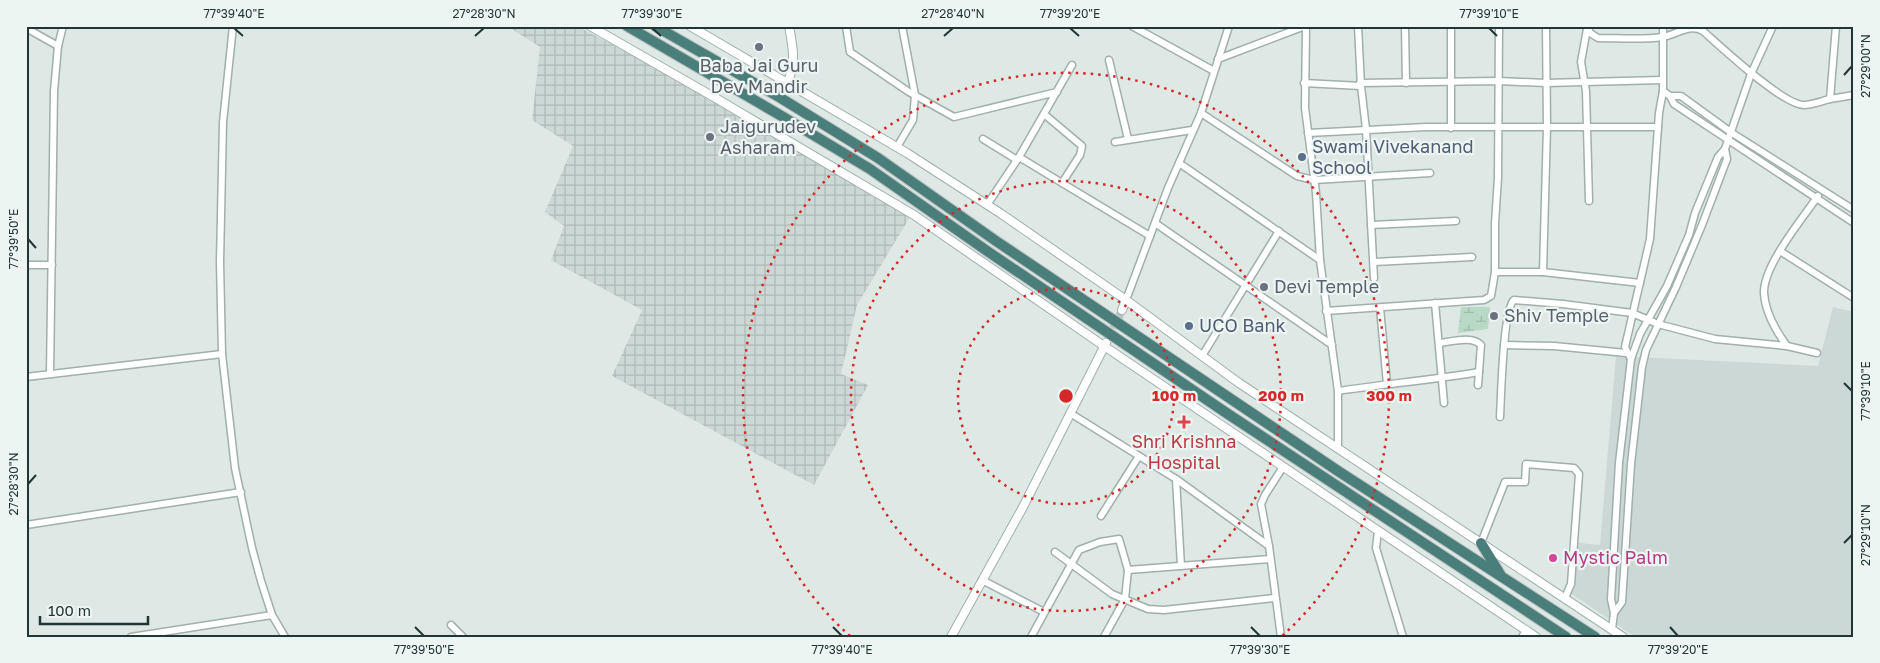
<svg xmlns="http://www.w3.org/2000/svg" width="1880" height="663" viewBox="0 0 1880 663" font-family="'Golos Text',sans-serif">
  <style>
    .built { fill: #ccd8d5 }
    .industrial { fill: url(#industrial-grid) }
    .wetland { fill: url(#wetland-marsh) }
    .lines { fill: none; stroke-linecap: round; stroke-linejoin: round }
    .tertiary-tunnel { stroke: #b8c4c2; stroke-width: 8; stroke-dasharray: 8 4; stroke-linecap: butt }
    .minor-casing { stroke: #a1afad; stroke-width: 9 }
    .tertiary-casing { stroke: #a1afad; stroke-width: 10 }
    .trunk-casing { stroke: #bcc3c2; stroke-width: 12 }
    .minor { stroke: #fff; stroke-width: 6 }
    .tertiary { stroke: #fff; stroke-width: 8 }
    .trunk { stroke: #4a7e7b; stroke-width: 10 }
    .ticks { fill: none; stroke: #203635; stroke-width: 2 }
    .ring { fill: none; stroke: #d62828; stroke-width: 2.5; stroke-dasharray: 2.5 5 }
    .worship-dot { fill: #6b7280; stroke: #edf5f3; stroke-width: 2 }
    .service-dot { fill: #5c6f8a; stroke: #edf5f3; stroke-width: 2 }
    .health-dot { fill: #e0444e; stroke: #edf5f3; stroke-width: 2 }
    .hotel-dot { fill: #d1479c; stroke: #edf5f3; stroke-width: 2 }
    .labels { text-anchor: middle; stroke-width: 4.5; stroke-linejoin: round; paint-order: stroke }
    .worship-label { font-size: 18px; fill: #5b616d; stroke: #edf5f3; text-anchor: start }
    .service-label { font-size: 18px; fill: #4e5e75; stroke: #edf5f3; text-anchor: start }
    .health-label { font-size: 18px; fill: #be3a42; stroke: #edf5f3 }
    .hotel-label { font-size: 18px; fill: #b23c85; stroke: #edf5f3; text-anchor: start }
    .centre { fill: #d62828; stroke: #edf5f3; stroke-width: 2.5 }
    .ring-label { font-size: 15px; text-anchor: middle; font-weight: bold; fill: #d62828; stroke: #edf5f3; stroke-width: 4.5; stroke-linejoin: round; paint-order: stroke }
    .neatline { fill: none; stroke: #203635; stroke-width: 2 }
    .ticks-label { font-size: 12px; text-anchor: middle; fill: #203635 }
  </style>
  <defs>
    <pattern id="industrial-grid" width="8" height="8" patternUnits="userSpaceOnUse" patternTransform="scale(1.25)"><rect width="8" height="8" fill="#ccd8d5"/><path d="M0 4h8M4 0v8" fill="none" stroke="#afbab7"/></pattern>
    <pattern id="wetland-marsh" width="20" height="14" patternUnits="userSpaceOnUse" patternTransform="scale(1.25)"><rect width="20" height="14" fill="#b7d9c6"/><path d="M1 5h8M5 5V1M11 12h8M15 12V8" fill="none" stroke="#9dbbab"/></pattern>
  </defs>
  <rect width="100%" height="100%" fill="#dee8e5"/>
  <!-- built -->
  <polygon class="built" points="1833,307 1854,312 1854,637 1635,637 1566,590 1579,543 1600,545 1616,356 1818,366"/>
  <!-- industrial -->
  <polygon class="industrial" points="507,26 577,26 694,88 910,217 857,305 841,374 868,385 814,485 612,376 642,310 551,260 564,226 545,212 573,146 532,120 540,47"/>
  <!-- wetland -->
  <polygon class="wetland" points="1461,307 1490,307 1488,329 1458,333"/>
  <g class="lines">
    <!-- tertiary-tunnel -->
    <polyline class="tertiary-tunnel" points="1108,339 1122,310"/>
    <defs>
      <g id="minor">
        <polyline points="233,26 223,122 220,262 222,354 235,468 252,548 261,581 272,615 285,637"/>
        <polyline points="846,26 850,52 909,92 954,117 1057,92"/>
        <polyline points="1132,26 1214,71"/>
        <polyline points="1306,26 1305,108 1316,193 1320,260 1338,391 1338,449"/>
        <polyline points="1358,26 1361,86 1366,129 1374,278"/>
        <polyline points="1405,26 1406,83"/>
        <path d="M 1587,26 L 1590,33 L 1598,38 C 1619,38 1642,40 1662,37 C 1677,35 1688,23 1703,31 C 1721,47 1783,105 1804,105 C 1812,105 1822,101 1830,99"/>
        <polyline points="1836,26 1830,99 1854,95"/>
        <polyline points="26,28 58,46"/>
        <polyline points="1587,29 1581,62 1586,91 1589,201"/>
        <polyline points="1218,59 1305,26"/>
        <polyline points="1109,60 1128,139"/>
        <polyline points="1304,83 1361,86"/>
        <polyline points="1360,83 1498,81 1546,83 1662,80"/>
        <polyline points="1663,91 1670,96 1674,104 1854,223"/>
        <polyline points="1670,96 1681,96 1732,133 1854,210"/>
        <polyline points="1201,113 1297,176 1314,180 1430,173"/>
        <polyline points="1044,114 1082,146 1080,155 1062,183"/>
        <polyline points="1451,128 1451,26"/>
        <polyline points="1308,133 1426,127 1658,127"/>
        <polyline points="983,139 1017,160"/>
        <polyline points="1115,142 1192,130"/>
        <polyline points="897,147 913,120 915,95 902,26"/>
        <polyline points="1019,157 1150,236"/>
        <polyline points="1179,163 1320,260"/>
        <polyline points="987,205 1019,157 1072,65"/>
        <polyline points="1155,223 1332,345"/>
        <polyline points="1371,225 1456,221"/>
        <polyline points="1780,251 1854,298"/>
        <polyline points="1374,262 1472,257"/>
        <polyline points="26,265 52,265"/>
        <polyline points="1495,272 1543,272 1640,283"/>
        <polyline points="1543,272 1547,127 1546,26"/>
        <polyline points="1126,300 1168,188 1201,113 1229,26"/>
        <polyline points="1435,303 1444,403"/>
        <polyline points="1380,308 1387,384"/>
        <polyline points="1326,311 1484,300 1491,296 1495,272 1495,223 1498,178 1499,26"/>
        <path d="M 1439,343 C 1451,342 1472,335 1481,345 L 1478,385"/>
        <polyline points="1504,345 1554,346 1626,353"/>
        <path d="M 1787,346 C 1776,331 1765,312 1764,293 C 1763,266 1802,219 1818,196"/>
        <polyline points="1202,356 1279,231"/>
        <polyline points="1631,359 1625,347 1650,239 1659,113 1663,91 1663,26"/>
        <polyline points="50,374 54,91 58,46 63,26"/>
        <polyline points="26,377 222,354"/>
        <path d="M 1338,391 C 1385,384 1432,380 1479,372"/>
        <polyline points="1070,413 1176,479 1269,546"/>
        <path d="M 1500,417 C 1501,399 1503,308 1514,300 L 1563,304 L 1632,313 L 1658,324 L 1715,339 L 1787,346 L 1817,353"/>
        <polyline points="1176,479 1181,566"/>
        <polyline points="1101,516 1139,456"/>
        <polyline points="26,525 241,492"/>
        <polyline points="1378,531 1376,548 1403,637"/>
        <polyline points="1481,543 1505,482 1525,482 1526,464 1574,468 1579,474 1571,584 1565,598"/>
        <polyline points="1055,552 1112,594 1148,609 1164,610 1275,598"/>
        <polyline points="1128,570 1270,559"/>
        <polyline points="982,580 1044,612"/>
        <polyline points="1614,613 1622,602 1631,464 1642,367 1646,350 1676,287 1702,225 1727,159 1725,149"/>
        <polyline points="451,625 463,637"/>
        <polyline points="1612,629 1614,613 1611,599 1619,463 1631,359 1640,334 1667,286 1689,235 1695,213 1718,157 1725,149 1751,74 1773,26"/>
        <polyline points="131,637 272,615"/>
        <polyline points="1031,637 1079,550 1100,542 1119,539 1128,570 1125,599 1104,637"/>
        <polyline points="1281,637 1269,546 1261,504 1265,495 1283,467"/>
        <polyline points="1522,637 1526,631"/>
      </g>
      <g id="tertiary">
        <polyline points="590,26 719,100 914,215 1104,346 1536,637"/>
        <polyline points="690,26 907,153 1000,213 1126,300 1239,383 1623,637"/>
        <path d="M 788,82 C 796,61 793,48 789,26"/>
        <polyline points="1122,310 1126,300"/>
        <polyline points="951,637 1023,507 1106,343"/>
      </g>
      <g id="trunk">
        <polyline points="627,26 785,118 870,169 990,253 1228,414 1566,637"/>
        <polyline points="655,26 779,97 878,158 996,241 1338,471 1595,637"/>
        <polyline points="1481,543 1500,574"/>
      </g>
    </defs>
    <!-- minor casing -->
    <use href="#minor" class="minor-casing"/>
    <!-- tertiary casing -->
    <use href="#tertiary" class="tertiary-casing"/>
    <!-- trunk casing -->
    <use href="#trunk" class="trunk-casing"/>
    <!-- minor -->
    <use href="#minor" class="minor"/>
    <!-- tertiary -->
    <use href="#tertiary" class="tertiary"/>
    <!-- trunk -->
    <use href="#trunk" class="trunk"/>
  </g>
  <!-- ticks -->
  <path class="ticks" d="M 234,28 L 243,36M 652,28 L 661,36M 1070,28 L 1079,36M 1489,28 L 1497,36M 475,36 L 484,28M 944,36 L 953,28M 1844,75 L 1852,66M 28,239 L 36,248M 1844,383 L 1852,391M 28,484 L 36,475M 1844,543 L 1852,535M 415,627 L 424,636M 833,627 L 842,636M 1251,627 L 1260,636M 1670,627 L 1678,636"/>
  <!-- distance rings -->
  <g class="ring">
    <circle cx="1066" cy="396" r="108"/>
    <circle cx="1066" cy="396" r="215"/>
    <path d="M850 636A323 323 0 1 1 1282 636"/>
  </g>
  <!-- markers -->
  <g class="worship-dot">
    <circle cx="759" cy="47" r="5"/>
    <circle cx="710" cy="137" r="5"/>
    <circle cx="1264" cy="287" r="5"/>
    <circle cx="1494" cy="316" r="5"/>
  </g>
  <g class="service-dot">
    <circle cx="1302" cy="157" r="5"/>
    <circle cx="1189" cy="326" r="5"/>
  </g>
  <path class="health-dot" d="M1181.5 414.5h5v5h5v5h-5v5h-5v-5h-5v-5h5z"/>
  <circle class="hotel-dot" cx="1553" cy="558" r="5"/>
  <g class="labels">
    <!-- worship labels -->
    <g class="worship-label">
      <text x="759" y="72" text-anchor="middle">Baba Jai Guru<tspan x="759" dy="21">Dev Mandir</tspan></text>
      <text x="720" y="133">Jaigurudev<tspan x="720" dy="21">Asharam</tspan></text>
      <text x="1274" y="293">Devi Temple</text>
      <text x="1504" y="322">Shiv Temple</text>
    </g>
    <!-- service labels -->
    <g class="service-label">
      <text x="1312" y="153">Swami Vivekanand<tspan x="1312" dy="21">School</tspan></text>
      <text x="1199" y="332">UCO Bank</text>
    </g>
    <!-- health labels -->
    <g class="health-label">
      <text x="1184" y="448">Shri Krishna<tspan x="1184" dy="21">Hospital</tspan></text>
    </g>
    <!-- hotel labels -->
    <g class="hotel-label">
      <text x="1563" y="564">Mystic Palm</text>
    </g>
  </g>
  <circle cx="1066" cy="396" r="8" class="centre"/>
  <g class="ring-label">
    <text x="1174" y="401">100 m</text>
    <text x="1281" y="401">200 m</text>
    <text x="1389" y="401">300 m</text>
  </g>
  <!-- border -->
  <rect width="1880" height="663" fill="none" stroke="#edf5f3" stroke-width="55"/>
  <!-- scale -->
  <path d="M40 616v8h108v-8" fill="none" stroke="#203635" stroke-width="2.5"/>
  <text x="48" y="616" font-size="15" fill="#203635" stroke="#edf5f3" stroke-width="4" paint-order="stroke">100 m</text>
  <rect x="28" y="28" width="1824" height="608" class="neatline"/>
  <g class="ticks-label">
    <text x="234" y="18">77°39'40"E</text>
    <text x="484" y="18">27°28'30"N</text>
    <text x="652" y="18">77°39'30"E</text>
    <text x="953" y="18">27°28'40"N</text>
    <text x="1070" y="18">77°39'20"E</text>
    <text x="1489" y="18">77°39'10"E</text>
    <text transform="translate(1866 66) rotate(-90)" y="4">27°29'00"N</text>
    <text transform="translate(14 239) rotate(-90)" y="4">77°39'50"E</text>
    <text transform="translate(1866 391) rotate(-90)" y="4">77°39'10"E</text>
    <text transform="translate(14 484) rotate(-90)" y="4">27°28'30"N</text>
    <text transform="translate(1866 535) rotate(-90)" y="4">27°29'10"N</text>
    <text x="424" y="654">77°39'50"E</text>
    <text x="842" y="654">77°39'40"E</text>
    <text x="1260" y="654">77°39'30"E</text>
    <text x="1678" y="654">77°39'20"E</text>
  </g>
</svg>
